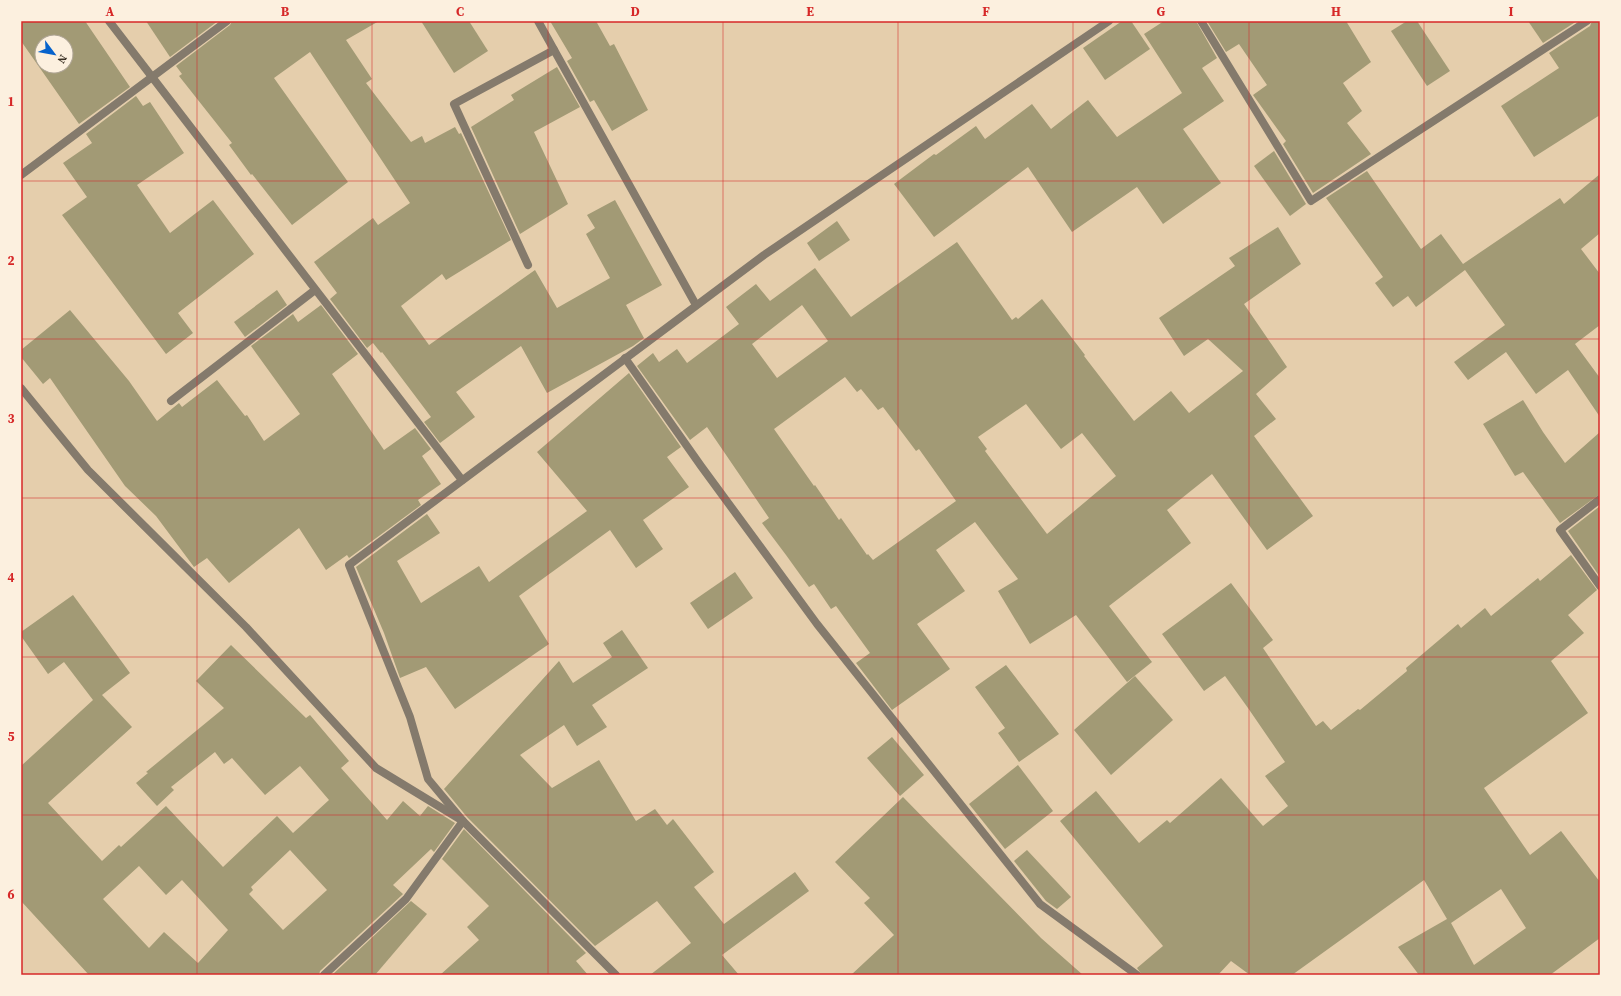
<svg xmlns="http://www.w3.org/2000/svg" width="1621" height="996" viewBox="0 0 1621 996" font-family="'Source Serif 4',serif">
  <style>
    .building { fill: #a29a75; fill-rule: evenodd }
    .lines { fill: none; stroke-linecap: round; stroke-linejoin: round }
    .minor { stroke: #847a6c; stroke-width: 8 }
    .grid { fill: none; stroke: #d62828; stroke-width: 1; stroke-opacity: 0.55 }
    .neatline { fill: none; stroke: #d62828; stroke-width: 1.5 }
    .grid-label { font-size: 13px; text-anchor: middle; font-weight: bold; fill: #d62828 }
  </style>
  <rect width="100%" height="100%" fill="#e5ceac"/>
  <!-- building -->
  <g class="building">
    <path d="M 21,21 L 85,21 L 130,87 L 79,124 L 21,41 ZM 42,42 L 66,42 L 66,66 L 42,66 Z"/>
    <polygon points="146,21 218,21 170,57"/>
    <polygon points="232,21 379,21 346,40 372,79 366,83 411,142 422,136 425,143 455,127 459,134 461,133 511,240 446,280 442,274 401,306 429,345 535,270 557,308 610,278 586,234 595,228 587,215 615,200 662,285 626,305 644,338 633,346 547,393 521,346 456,392 475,417 440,443 424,422 431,417 382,352 381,353 373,343 367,348 330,299 337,293 314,262 373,218 378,225 410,203 310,52 274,78 348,182 292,225 252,174 251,175 229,145 232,143 179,76 182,74 176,66 230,25"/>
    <polygon points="421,21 469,21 488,51 454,73"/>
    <polygon points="550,21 596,21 610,46 614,44 648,110 612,131 594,100 590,102 567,61 572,58"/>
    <polygon points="1122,21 1131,21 1150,49 1105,80 1083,48"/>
    <polygon points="1164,21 1196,21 1217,58 1202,68 1224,101 1183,129 1221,183 1163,224 1137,187 1072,232 1028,167 934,237 894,184 934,154 936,155 976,126 985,139 1032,104 1051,129 1088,100 1117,137 1182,93 1144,34"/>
    <polygon points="1207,21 1346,21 1371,62 1343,83 1362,111 1347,123 1371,154 1313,193 1283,144 1286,141 1253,95 1267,85 1239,44 1226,52"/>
    <polygon points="1407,21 1417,21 1450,71 1427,86 1391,31"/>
    <polygon points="1528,21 1577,21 1543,43"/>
    <polygon points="1592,21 1600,21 1600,115 1534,157 1501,106 1559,68 1549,53 1590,26"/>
    <polygon points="557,67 580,107 534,132 568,204 520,234 471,127 514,100 511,95"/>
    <polygon points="136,96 143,106 150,102 184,153 137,185 170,233 213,200 254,254 178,313 193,333 166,354 62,215 87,197 63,163 92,143 86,134"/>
    <polygon points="1274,151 1306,204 1290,216 1254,166"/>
    <polygon points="1367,171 1421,249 1441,234 1463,264 1560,198 1564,204 1600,174 1600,233 1581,249 1600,274 1600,325 1575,344 1600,378 1600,417 1568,370 1536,394 1506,352 1468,380 1454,362 1505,325 1465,270 1416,307 1408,296 1393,307 1375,283 1383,277 1326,198"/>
    <polygon points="837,221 850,240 819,261 807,243"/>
    <path d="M 1278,227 L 1301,264 L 1244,304 L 1287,367 L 1256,394 L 1276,419 L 1254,436 L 1313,516 L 1267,550 L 1212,474 L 1167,510 L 1191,543 L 1109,606 L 1152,662 L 1127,682 L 1076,615 L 1030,644 L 998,591 L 1018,579 L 975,522 L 936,550 L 965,591 L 917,624 L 950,669 L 892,710 L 856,663 L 870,653 L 836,606 L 831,609 L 814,584 L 809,587 L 786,555 L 762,523 L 769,518 L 707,427 L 690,440 L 637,366 L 653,353 L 659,362 L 677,349 L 687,363 L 739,324 L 726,307 L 756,284 L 770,301 L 815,268 L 851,317 L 957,242 L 1012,320 L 1016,317 L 1018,319 L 1042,299 L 1085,355 L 1084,356 L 1134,421 L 1171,391 L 1189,413 L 1243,371 L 1208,339 L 1184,356 L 1159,318 L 1235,266 L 1229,258 ZM 802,305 L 828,341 L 777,378 L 752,344 ZM 845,377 L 857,392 L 861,389 L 878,410 L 883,407 L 916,451 L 919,449 L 956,501 L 873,560 L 868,554 L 867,555 L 841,518 L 839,520 L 815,485 L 814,486 L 774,429 ZM 1026,404 L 1061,449 L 1082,433 L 1116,476 L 1047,534 L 985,451 L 987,449 L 978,437 Z"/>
    <polygon points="277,290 287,305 245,337 234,322"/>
    <polygon points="321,305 358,354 332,374 384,450 415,428 431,449 422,456 441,484 418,500 421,505 349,558 347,555 326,570 299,528 229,583 207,558 194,567 156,516 125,486 50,378 43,384 21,357 21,350 70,310 129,381 157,421 179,403 182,407 217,380 245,416 247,415 264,441 300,414 251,346 293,314 298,322"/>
    <polygon points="629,373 681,447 667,457 689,487 643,520 663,549 636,568 610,530 519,596 549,644 455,709 426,667 400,678 384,633 356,567 427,514 440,533 397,561 421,603 479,566 489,582 587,511 537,452"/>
    <polygon points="1523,400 1543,432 1565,463 1600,432 1600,494 1560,523 1523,472 1515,476 1483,424"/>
    <polygon points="1600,506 1600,577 1568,531"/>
    <path d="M 1571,555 L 1597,590 L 1568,615 L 1584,633 L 1551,661 L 1588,713 L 1484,788 L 1530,855 L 1561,831 L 1600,882 L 1600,938 L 1550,975 L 1419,975 L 1398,947 L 1447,919 L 1424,880 L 1292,975 L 1250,975 L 1231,961 L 1218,975 L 1142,975 L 1137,968 L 1163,946 L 1060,821 L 1096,791 L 1139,843 L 1167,820 L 1170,823 L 1221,778 L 1263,826 L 1288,806 L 1265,776 L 1285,762 L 1248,708 L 1225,676 L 1204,691 L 1162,634 L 1231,583 L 1273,640 L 1263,648 L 1286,682 L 1316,726 L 1323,721 L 1331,730 L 1358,709 L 1360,710 L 1407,671 L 1406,668 L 1458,624 L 1461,628 L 1485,608 L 1491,616 L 1538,578 L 1540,581 ZM 1501,889 L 1526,928 L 1474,965 L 1451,923 Z"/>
    <polygon points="735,572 753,598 708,629 690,603"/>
    <path d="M 73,595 L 130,673 L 102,695 L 132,727 L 48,803 L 102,861 L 119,845 L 121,847 L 166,806 L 223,867 L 277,816 L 293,833 L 329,800 L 300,766 L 265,795 L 232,758 L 224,764 L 215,752 L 171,787 L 174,790 L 157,806 L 136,783 L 148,773 L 146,772 L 224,708 L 196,681 L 231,645 L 306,718 L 310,715 L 349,761 L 341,768 L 387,820 L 403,801 L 420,816 L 428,806 L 455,823 L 434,852 L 431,849 L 393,885 L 403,894 L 402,895 L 320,971 L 319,975 L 89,975 L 21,901 L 21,766 L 93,700 L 64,662 L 48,674 L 21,636 L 21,632 ZM 290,850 L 327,890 L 283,930 L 249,894 L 253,890 L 251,887 ZM 139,866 L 166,895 L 182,880 L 228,930 L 198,963 L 164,932 L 149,948 L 103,899 Z"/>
    <polygon points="622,630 648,668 592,705 607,727 577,746 564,725 520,755 552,788 599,760 636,821 655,809 667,825 673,819 714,872 694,887 724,924 795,872 809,891 722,955 739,975 650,975 691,943 657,901 595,946 467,817 444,789 559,661 573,683 612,657 603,643"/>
    <polygon points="1006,665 1059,734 1019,762 998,733 1005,728 975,687"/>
    <polygon points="1135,676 1173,720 1111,775 1074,730"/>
    <polygon points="892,737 924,775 900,796 867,758"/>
    <polygon points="1018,765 1053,811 1005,849 969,804"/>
    <polygon points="903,797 1041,938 1083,975 851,975 894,935 864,903 870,898 835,862"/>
    <polygon points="464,829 586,953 576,961 588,975 440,975 479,940 467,927 489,906 442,859"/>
    <polygon points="1027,850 1071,897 1057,909 1046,901 1014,861"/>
    <polygon points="411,901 427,914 375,975 332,975"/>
  </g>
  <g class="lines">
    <!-- minor -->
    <g class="minor">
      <polyline points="109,21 462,480"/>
      <polyline points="538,21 696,305"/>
      <polyline points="1201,21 1311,201 1587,21"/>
      <polyline points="21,175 227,21"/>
      <polyline points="528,265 454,104 554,50"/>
      <polyline points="625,358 701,466 817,624 1040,904 1137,975"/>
      <polyline points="21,388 88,470 246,627 376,768 463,821 616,975"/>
      <polyline points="171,401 315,290"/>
      <polyline points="1600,499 1560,530 1600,586"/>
      <polyline points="324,975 406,899 463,821 428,779 410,717 349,565 764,255 1109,21"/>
    </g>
  </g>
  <!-- grid -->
  <path class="grid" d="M 197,21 L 197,975M 372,21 L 372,975M 548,21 L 548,975M 723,21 L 723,975M 898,21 L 898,975M 1073,21 L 1073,975M 1249,21 L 1249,975M 1424,21 L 1424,975M 21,181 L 1600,181M 21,339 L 1600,339M 21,498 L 1600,498M 21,657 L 1600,657M 21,815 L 1600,815"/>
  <!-- border -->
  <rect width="1621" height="996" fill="none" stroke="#fcf0df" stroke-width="44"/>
  <!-- north arrow -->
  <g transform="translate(54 54) rotate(122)"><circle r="19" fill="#fcf0df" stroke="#aea494"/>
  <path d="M0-3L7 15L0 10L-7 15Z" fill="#0763cc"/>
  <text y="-6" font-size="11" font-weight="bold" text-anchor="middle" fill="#3a3124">N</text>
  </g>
  <rect x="22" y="22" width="1577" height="952" class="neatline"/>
  <g class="grid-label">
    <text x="110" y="16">A</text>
    <text x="285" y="16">B</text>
    <text x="460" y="16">C</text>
    <text x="635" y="16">D</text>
    <text x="810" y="16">E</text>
    <text x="986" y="16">F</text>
    <text x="1161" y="16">G</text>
    <text x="1336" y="16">H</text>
    <text x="1511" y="16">I</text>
    <text x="11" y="106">1</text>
    <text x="11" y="265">2</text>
    <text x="11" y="423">3</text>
    <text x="11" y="582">4</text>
    <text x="11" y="741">5</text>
    <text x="11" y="899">6</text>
  </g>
</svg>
